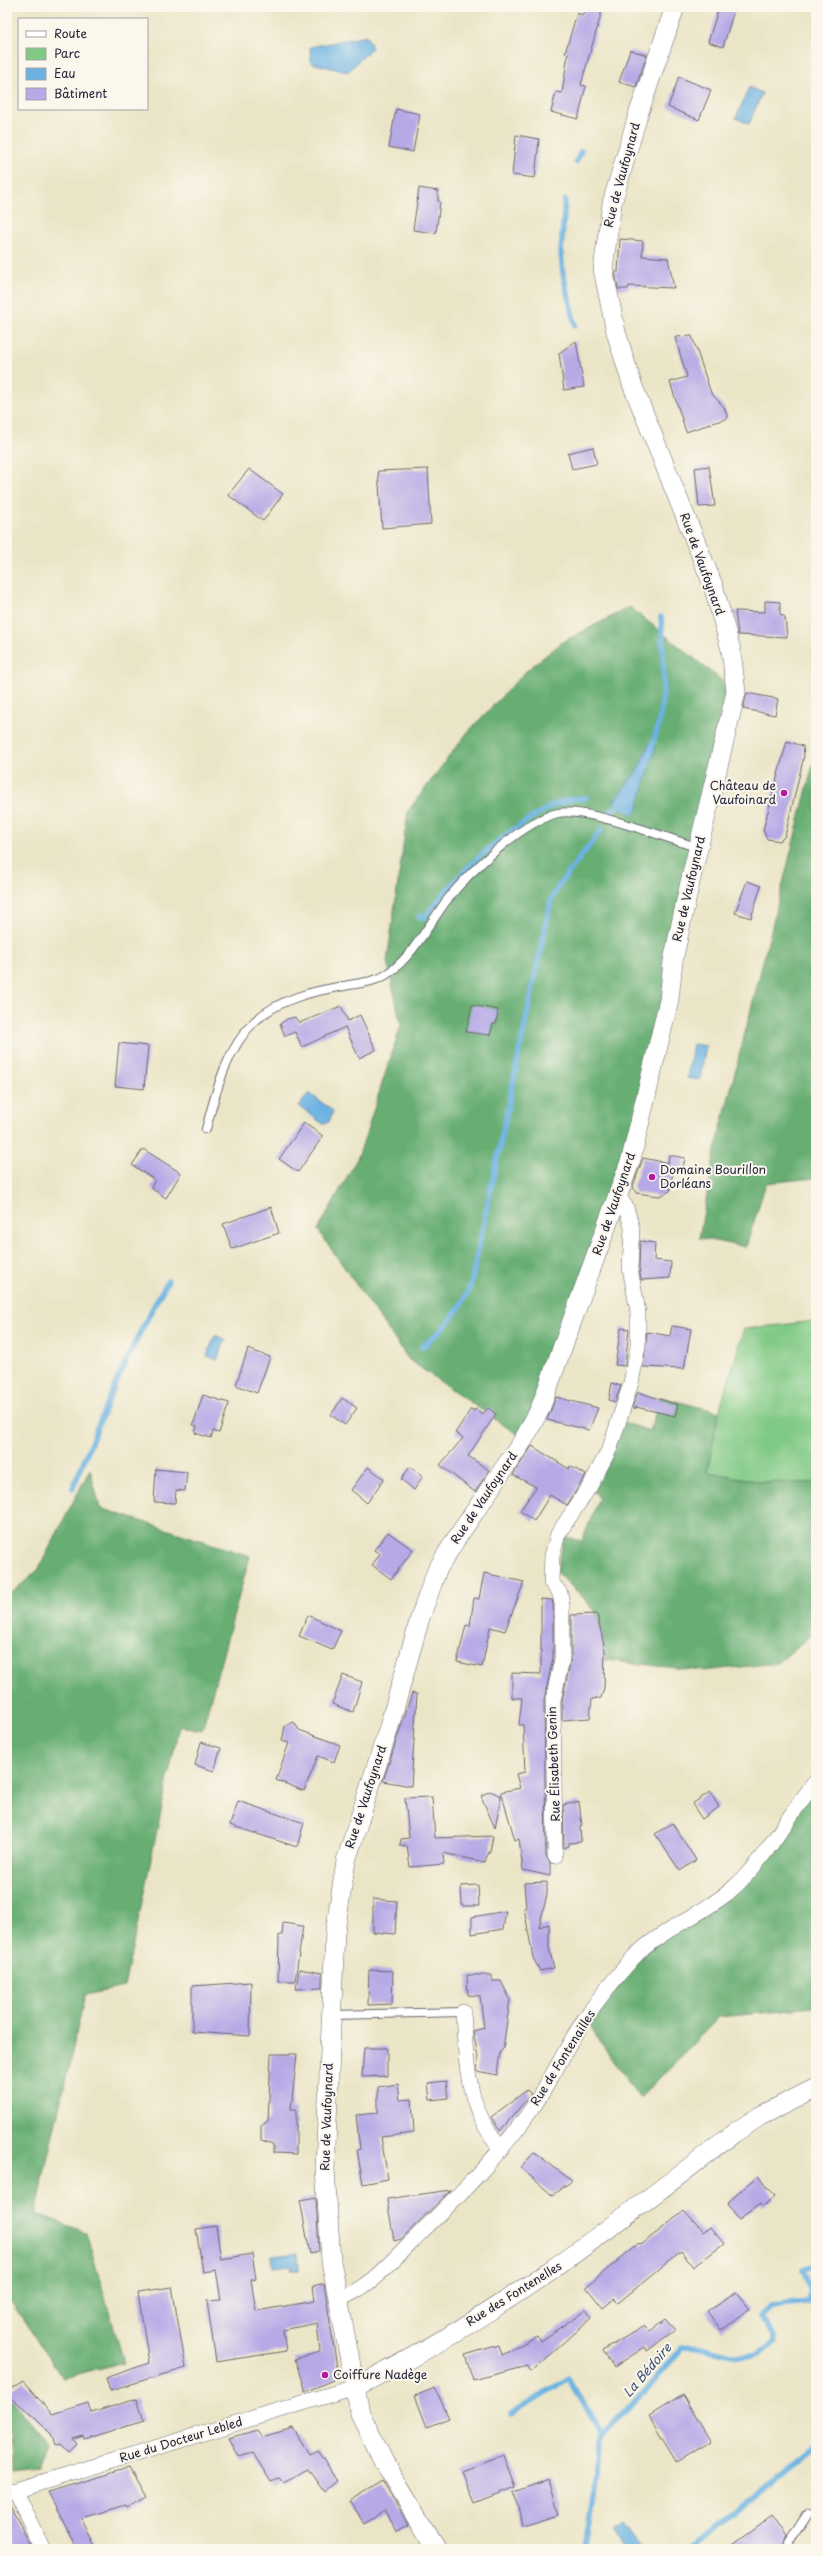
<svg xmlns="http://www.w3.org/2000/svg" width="823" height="2556" viewBox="0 0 823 2556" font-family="'Playpen Sans',sans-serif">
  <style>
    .green { fill: #81ca86; stroke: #527660 }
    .forest { fill: #68ae73; stroke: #456857 }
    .water { fill: #6bb2e2; stroke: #466a8e }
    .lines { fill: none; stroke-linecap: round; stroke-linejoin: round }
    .stream { stroke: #6bb2e2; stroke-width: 5.5 }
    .building { fill: #b6a9e6 }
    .service-casing { stroke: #68666c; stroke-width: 10 }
    .minor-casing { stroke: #68666c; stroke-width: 16 }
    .tertiary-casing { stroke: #68666c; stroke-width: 20 }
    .service { stroke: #fff; stroke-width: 8 }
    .minor { stroke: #fff; stroke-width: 15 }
    .tertiary { stroke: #fff; stroke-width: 19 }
    .poi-dot { fill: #b5179e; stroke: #fbf7ec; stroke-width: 1.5 }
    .labels { text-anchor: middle; stroke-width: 4; stroke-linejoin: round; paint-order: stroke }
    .street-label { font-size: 12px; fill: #22223b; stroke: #fbf7ec }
    .poi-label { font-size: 12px; fill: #22223b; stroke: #fbf7ec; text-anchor: start }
    .water-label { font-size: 13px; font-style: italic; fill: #3c5475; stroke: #fbf7ec }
  </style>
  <rect width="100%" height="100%" fill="#fbf7ec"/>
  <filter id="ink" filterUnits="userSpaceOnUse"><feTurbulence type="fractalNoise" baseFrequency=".025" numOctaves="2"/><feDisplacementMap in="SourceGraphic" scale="8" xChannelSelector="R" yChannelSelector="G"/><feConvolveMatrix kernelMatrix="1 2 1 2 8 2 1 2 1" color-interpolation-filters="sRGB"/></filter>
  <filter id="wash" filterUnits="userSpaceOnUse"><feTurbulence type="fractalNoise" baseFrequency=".012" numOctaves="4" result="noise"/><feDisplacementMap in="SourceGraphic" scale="16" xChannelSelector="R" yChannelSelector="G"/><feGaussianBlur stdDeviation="0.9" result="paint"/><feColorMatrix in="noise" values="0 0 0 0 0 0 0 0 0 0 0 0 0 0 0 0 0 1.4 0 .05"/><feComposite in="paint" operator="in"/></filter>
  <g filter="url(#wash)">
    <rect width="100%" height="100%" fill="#ebe5c7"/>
    <!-- green -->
    <polygon class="green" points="816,1321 816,1483 763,1482 707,1472 719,1412 744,1329"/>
    <!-- forest -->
    <g class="forest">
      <polygon points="630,607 736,692 646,1088 524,1439 409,1360 318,1230 359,1155 401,1025 387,961 408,811 466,734 526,671 564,641"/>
      <polygon points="816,753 816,1178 766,1183 746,1247 699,1238 715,1151"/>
      <path d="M 660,1397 L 719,1412 L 707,1472 L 763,1482 L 816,1483 L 816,1597 L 810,1602 L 810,1636 L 778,1663 L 703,1671 L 605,1660 C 604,1613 590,1603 557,1573 L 564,1537 L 582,1541 L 599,1498 L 590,1486 L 620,1421 L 650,1431 Z"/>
      <polygon points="90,1469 100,1508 250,1556 202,1730 179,1726 124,1987 85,1995 35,2213 86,2232 124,2362 63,2378 7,2296 7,1597 38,1570"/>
      <polygon points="816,1781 816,2008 719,2017 640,2098 584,2019 651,1943 731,1890"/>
      <polygon points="7,2394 48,2443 39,2469 11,2472 10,2433 7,2431"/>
    </g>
    <!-- water -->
    <g class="water">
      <polygon points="367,36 372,48 348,72 311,63 310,47"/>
      <polygon points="749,87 762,93 749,124 736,118"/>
      <polygon points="649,744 656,746 637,811 633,815 616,806 614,801 639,768"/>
      <polygon points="693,1044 706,1046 700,1080 687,1078"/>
      <polygon points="309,1093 333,1111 329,1122 323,1124 299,1106"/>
      <polygon points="215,1335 226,1340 217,1360 207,1356"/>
      <polygon points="298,2253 299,2270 292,2270 291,2265 273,2267 272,2256"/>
      <polygon points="621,2521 641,2548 626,2549 611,2529"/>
    </g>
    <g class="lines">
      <!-- stream -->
      <g class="stream">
        <polyline points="576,162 581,151"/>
        <polyline points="565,200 561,252 563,274 575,325"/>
        <path d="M 650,751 C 668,708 664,662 661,617"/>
        <polyline points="610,812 622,802"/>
        <path d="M 419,916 L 424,918 C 457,876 481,851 525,822 C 545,809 561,798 586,798"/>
        <path d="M 422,1347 C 444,1329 461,1311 471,1284 L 551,900 L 559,885 L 602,829"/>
        <path d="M 73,1488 C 101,1417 129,1347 168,1281"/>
        <polyline points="512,2414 568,2378 602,2433"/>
        <path d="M 586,2549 L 599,2461 L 600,2436 L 641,2396 L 681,2348 C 716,2342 745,2374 774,2342 L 774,2337 L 760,2318 L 771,2306 L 807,2302 L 811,2292 L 803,2270 L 816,2264"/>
        <polyline points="689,2549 816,2447"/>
      </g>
    </g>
    <g id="blocks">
      <!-- building -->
      <g class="building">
        <polygon points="584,7 603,7 581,85 586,86 578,119 551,112 556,92 562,93 568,54 565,53 577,13 583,15"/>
        <polygon points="719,7 735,7 723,47 708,42"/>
        <polygon points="630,50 647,55 636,87 619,82"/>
        <polygon points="679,77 711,90 699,120 668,107"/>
        <polygon points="396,109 420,114 413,152 389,147"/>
        <polygon points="516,135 539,139 535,178 512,175"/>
        <polygon points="419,188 438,191 438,201 440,202 436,233 413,230"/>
        <polygon points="620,239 643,241 642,256 668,258 674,288 629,286 628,289 618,289 615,272 618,272"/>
        <polygon points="692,336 711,393 724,407 728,418 686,432 670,382 687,377 675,337"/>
        <polygon points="576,341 584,387 564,390 559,353"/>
        <polygon points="593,447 597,464 572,469 568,453"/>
        <polygon points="709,466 715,506 699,507 695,468"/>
        <polygon points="249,469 283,494 263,521 228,495"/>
        <polygon points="428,469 431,524 382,528 378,471"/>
        <polygon points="765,601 780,602 780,614 785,617 787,637 738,635 735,611 765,612"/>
        <polygon points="747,693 778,699 775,715 743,709"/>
        <polygon points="787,741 803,746 804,756 785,836 780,841 767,839 763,830"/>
        <polygon points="747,881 761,886 751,918 735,913"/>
        <polygon points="472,1005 498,1010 496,1024 493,1024 490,1035 466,1032"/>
        <polygon points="341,1006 348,1021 360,1015 376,1050 359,1058 345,1027 302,1047 295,1032 285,1036 280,1024 287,1019 295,1017 299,1023"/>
        <polygon points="119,1043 148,1046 144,1089 115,1086"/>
        <polygon points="304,1123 323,1136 298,1172 279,1159"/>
        <polygon points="143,1149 181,1173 166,1198 151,1188 155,1180 132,1165"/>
        <polygon points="669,1155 685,1158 682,1172 673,1171 670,1191 660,1196 636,1193 633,1186 643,1158 668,1163"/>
        <polygon points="271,1207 279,1233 232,1249 223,1224"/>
        <polygon points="640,1241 655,1243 654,1260 671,1262 670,1278 641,1280 639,1267"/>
        <polygon points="672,1326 691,1329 684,1369 643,1367 647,1332 670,1336"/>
        <polygon points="621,1328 629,1329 625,1366 615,1365"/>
        <polygon points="248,1349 270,1357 257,1393 236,1385"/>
        <polygon points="612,1383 621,1386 615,1402 609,1400"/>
        <polygon points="638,1392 678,1405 675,1416 636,1407 635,1409 632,1408"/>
        <polygon points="203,1395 229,1403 219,1433 213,1431 211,1438 195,1433 197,1426 193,1425"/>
        <polygon points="556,1397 598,1408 589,1430 547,1420"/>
        <polygon points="342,1398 357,1408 345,1425 331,1415"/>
        <polygon points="488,1408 496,1414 468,1456 489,1470 475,1492 440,1465 463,1438 455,1433 471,1409 474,1411 475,1409 483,1414"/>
        <polygon points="532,1446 569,1469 570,1466 586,1475 567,1505 550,1495 534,1521 520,1511 536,1487 513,1475"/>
        <polygon points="368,1467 384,1479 367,1503 351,1490"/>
        <polygon points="410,1467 423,1476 414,1490 401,1479"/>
        <polygon points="156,1469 187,1472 185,1491 176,1490 175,1503 154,1502"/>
        <polygon points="388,1532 413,1550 391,1579 372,1565 380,1554 374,1550"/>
        <polygon points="484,1573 524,1582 505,1631 490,1627 482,1667 457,1662 466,1625 470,1626 474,1598 479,1599"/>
        <polygon points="541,1599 552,1600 553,1605 553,1658 544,1700 546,1856 550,1863 550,1876 523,1870 519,1839 515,1840 501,1792 520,1788 516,1774 525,1772 523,1725 519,1725 522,1698 512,1698 512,1673 541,1674"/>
        <polygon points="597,1614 605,1650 604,1688 601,1698 592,1699 590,1718 562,1720 562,1701 571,1659 571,1615"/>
        <polygon points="308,1615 341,1631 332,1650 299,1636"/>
        <polygon points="343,1675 362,1682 353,1712 332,1704"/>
        <polygon points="412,1693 417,1694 411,1786 383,1781"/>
        <polygon points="294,1722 299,1730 340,1745 334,1762 318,1756 304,1791 276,1780 289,1743 282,1741 285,1726"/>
        <polygon points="201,1742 221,1748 214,1771 195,1765"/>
        <polygon points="490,1791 501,1796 495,1828 481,1796"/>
        <polygon points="710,1792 719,1807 702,1819 692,1804"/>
        <polygon points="432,1797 435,1838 493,1836 490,1851 484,1862 443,1853 444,1864 410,1867 407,1846 400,1845 401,1839 409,1838 405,1798"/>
        <polygon points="238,1801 304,1823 297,1847 230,1825"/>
        <polygon points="579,1802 582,1826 580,1827 581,1842 569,1843 569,1846 564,1848 563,1805"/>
        <polygon points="672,1823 696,1860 680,1871 655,1834"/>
        <polygon points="547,1882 547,1895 539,1927 549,1924 549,1948 554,1968 540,1971 533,1958 524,1908 526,1908 524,1883"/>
        <polygon points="478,1885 479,1906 462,1906 461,1886"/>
        <polygon points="373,1899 397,1901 395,1934 373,1932"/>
        <polygon points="506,1911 503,1929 472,1934 472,1917"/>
        <polygon points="283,1923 303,1926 295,1981 278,1981 279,1935 282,1935"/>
        <polygon points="299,1969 322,1973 322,1988 296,1989"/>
        <polygon points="369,1970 393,1971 392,2004 368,2005"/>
        <polygon points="467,1975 492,1975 492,1981 501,1981 510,1999 503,2049 500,2052 497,2075 477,2071 478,2057 473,2031 484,2028 480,1996 468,1995"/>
        <polygon points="251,1982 250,2036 192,2032 192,1986"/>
        <polygon points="364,2048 387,2048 387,2076 362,2077"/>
        <polygon points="271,2054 297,2054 291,2109 296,2109 296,2154 273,2153 273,2144 261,2140 261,2126 268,2121"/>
        <polygon points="446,2081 448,2098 430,2100 428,2083"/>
        <polygon points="398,2084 400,2100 412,2099 414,2133 381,2137 388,2179 363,2184 357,2150 360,2149 356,2115 378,2113 378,2087"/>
        <polygon points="527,2090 531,2094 528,2098 500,2131 491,2117"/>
        <polygon points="534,2152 572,2181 552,2195 521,2168"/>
        <polygon points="758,2176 774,2197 762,2207 760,2204 739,2219 727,2203"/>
        <polygon points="451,2190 401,2239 394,2241 387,2199"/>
        <polygon points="316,2197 319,2252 310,2254 300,2200"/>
        <polygon points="684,2211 703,2232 710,2227 724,2244 693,2267 681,2251 618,2303 614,2299 603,2308 586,2287 639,2243 641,2245"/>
        <polygon points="216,2226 221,2259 252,2254 256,2279 251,2280 256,2311 315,2301 313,2286 324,2283 338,2374 333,2380 305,2392 295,2359 320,2352 317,2323 283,2330 286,2351 216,2362 207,2301 221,2300 216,2270 203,2272 196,2229"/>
        <polygon points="172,2287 186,2368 110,2390 106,2378 149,2363 138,2292"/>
        <polygon points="736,2293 749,2309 721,2331 707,2311"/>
        <polygon points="586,2310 592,2318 531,2372 528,2366 473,2380 465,2355 499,2345 502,2355 537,2336 540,2341"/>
        <polygon points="665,2319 675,2330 647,2351 645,2347 614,2367 602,2351 644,2326 649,2331"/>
        <polygon points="23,2381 52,2414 88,2403 91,2413 137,2399 144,2421 84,2439 83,2436 73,2439 77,2444 69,2452 60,2443 56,2444 54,2437 36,2419 7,2395 7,2391"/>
        <polygon points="435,2388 449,2418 427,2427 415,2396"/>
        <polygon points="683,2395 711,2442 677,2462 649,2416"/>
        <polygon points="293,2428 309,2454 317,2450 337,2481 324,2491 309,2469 283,2482 279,2478 271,2482 253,2453 239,2457 229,2438 257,2430 262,2437"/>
        <polygon points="504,2455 516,2487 475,2503 462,2471"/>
        <polygon points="129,2468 146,2498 127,2508 126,2506 82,2519 97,2549 78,2549 48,2492"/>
        <polygon points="549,2480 559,2515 523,2526 514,2492"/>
        <polygon points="382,2481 408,2524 396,2531 384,2511 364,2523 349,2501"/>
        <polygon points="7,2502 31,2545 33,2549 7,2549"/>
        <polygon points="772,2515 787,2536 780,2549 725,2549"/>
      </g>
    </g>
  </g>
  <g filter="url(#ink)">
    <use href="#blocks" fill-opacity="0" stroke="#68666c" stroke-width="1"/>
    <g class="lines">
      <defs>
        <g id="service">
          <path d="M 206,1129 C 216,1092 226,1049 255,1021 C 279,999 313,991 344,986 C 359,983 378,982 390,972 C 414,954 429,924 447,900 C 468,873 523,821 558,813 C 586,807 667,838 699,848"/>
          <polyline points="332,2015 463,2012"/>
          <polyline points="785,2549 808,2513"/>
        </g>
        <g id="minor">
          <polyline points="555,1856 553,1700 562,1659 562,1604 560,1593 551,1582 552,1556 558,1534 590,1486 610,1448 631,1383 638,1346 638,1312 630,1268 632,1228 626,1207 618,1197"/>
          <path d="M 463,2012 C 466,2061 466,2109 501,2148"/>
          <path d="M 339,2299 C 369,2288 389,2264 411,2242 C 453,2201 498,2158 531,2110 C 551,2081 565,2049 584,2020 C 598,1999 616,1977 633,1958 C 660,1930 700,1916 730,1891 C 765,1861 787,1817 816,1781"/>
          <polyline points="14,2490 43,2549"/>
          <polyline points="7,2493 355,2387"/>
        </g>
        <g id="tertiary">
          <path d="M 355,2387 C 493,2320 614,2226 734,2133 L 760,2116 L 816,2088"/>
          <polyline points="436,2549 384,2462 360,2413 331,2261 325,2169 335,1932 346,1861 389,1727 420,1618 437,1570 456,1539 524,1439 540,1409 631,1159 669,1000 673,961 690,882 736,692 731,650 713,585 632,384 616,332 603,269 612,203 638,115 675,7"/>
        </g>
      </defs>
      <!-- service casing -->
      <use href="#service" class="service-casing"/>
      <!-- minor casing -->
      <use href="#minor" class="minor-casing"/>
      <!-- tertiary casing -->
      <use href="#tertiary" class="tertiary-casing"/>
      <!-- service -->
      <use href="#service" class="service"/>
      <!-- minor -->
      <use href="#minor" class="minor"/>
      <!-- tertiary -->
      <use href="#tertiary" class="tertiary"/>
    </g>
  </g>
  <!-- markers -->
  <g class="poi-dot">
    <circle cx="784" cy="793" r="4"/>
    <circle cx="652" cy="1177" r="4"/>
    <circle cx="325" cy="2375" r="4"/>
  </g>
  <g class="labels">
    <!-- street labels -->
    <g class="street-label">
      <text transform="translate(622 175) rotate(-75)" y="4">Rue de Vaufoynard</text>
      <text transform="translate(702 564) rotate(70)" y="4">Rue de Vaufoynard</text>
      <text transform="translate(689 889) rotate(-77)" y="4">Rue de Vaufoynard</text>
      <text transform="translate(614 1204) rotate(-71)" y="4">Rue de Vaufoynard</text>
      <text transform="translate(484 1498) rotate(-56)" y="4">Rue de Vaufoynard</text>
      <text transform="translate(554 1764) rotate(-92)" y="4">Rue Élisabeth Genin</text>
      <text transform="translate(366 1797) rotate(-72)" y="4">Rue de Vaufoynard</text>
      <text transform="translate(563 2058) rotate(-58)" y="4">Rue de Fontenailles</text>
      <text transform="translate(327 2117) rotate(-88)" y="4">Rue de Vaufoynard</text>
      <text transform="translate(514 2294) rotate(-32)" y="4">Rue des Fontenelles</text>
      <text transform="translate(181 2440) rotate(-17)" y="4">Rue du Docteur Lebled</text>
    </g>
    <!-- poi labels -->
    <g class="poi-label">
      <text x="776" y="790" text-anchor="end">Château de<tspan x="776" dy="14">Vaufoinard</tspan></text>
      <text x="660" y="1174">Domaine Bourillon<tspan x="660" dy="14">Dorléans</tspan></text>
      <text x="333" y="2379">Coiffure Nadège</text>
    </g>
    <!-- water labels -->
    <g class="water-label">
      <text transform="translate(647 2370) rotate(-49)" y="5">La Bédoire</text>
    </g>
  </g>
  <!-- margin -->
  <rect width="823" height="2556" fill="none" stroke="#fbf7ec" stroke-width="24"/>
  <!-- legend -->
  <rect x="18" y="18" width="130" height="92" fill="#fbf7ec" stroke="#a4a2a5"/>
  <rect x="26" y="31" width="20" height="6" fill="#ffffff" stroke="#a4a2a5"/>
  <text x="54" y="38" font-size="12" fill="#22223b">Route</text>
  <rect x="26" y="48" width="20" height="12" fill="#81ca86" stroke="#a4a2a5"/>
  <text x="54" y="58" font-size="12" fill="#22223b">Parc</text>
  <rect x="26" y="68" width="20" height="12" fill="#6bb2e2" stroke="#a4a2a5"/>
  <text x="54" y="78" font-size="12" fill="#22223b">Eau</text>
  <rect x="26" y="88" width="20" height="12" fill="#b6a9e6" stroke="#a4a2a5"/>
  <text x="54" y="98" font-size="12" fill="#22223b">Bâtiment</text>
</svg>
